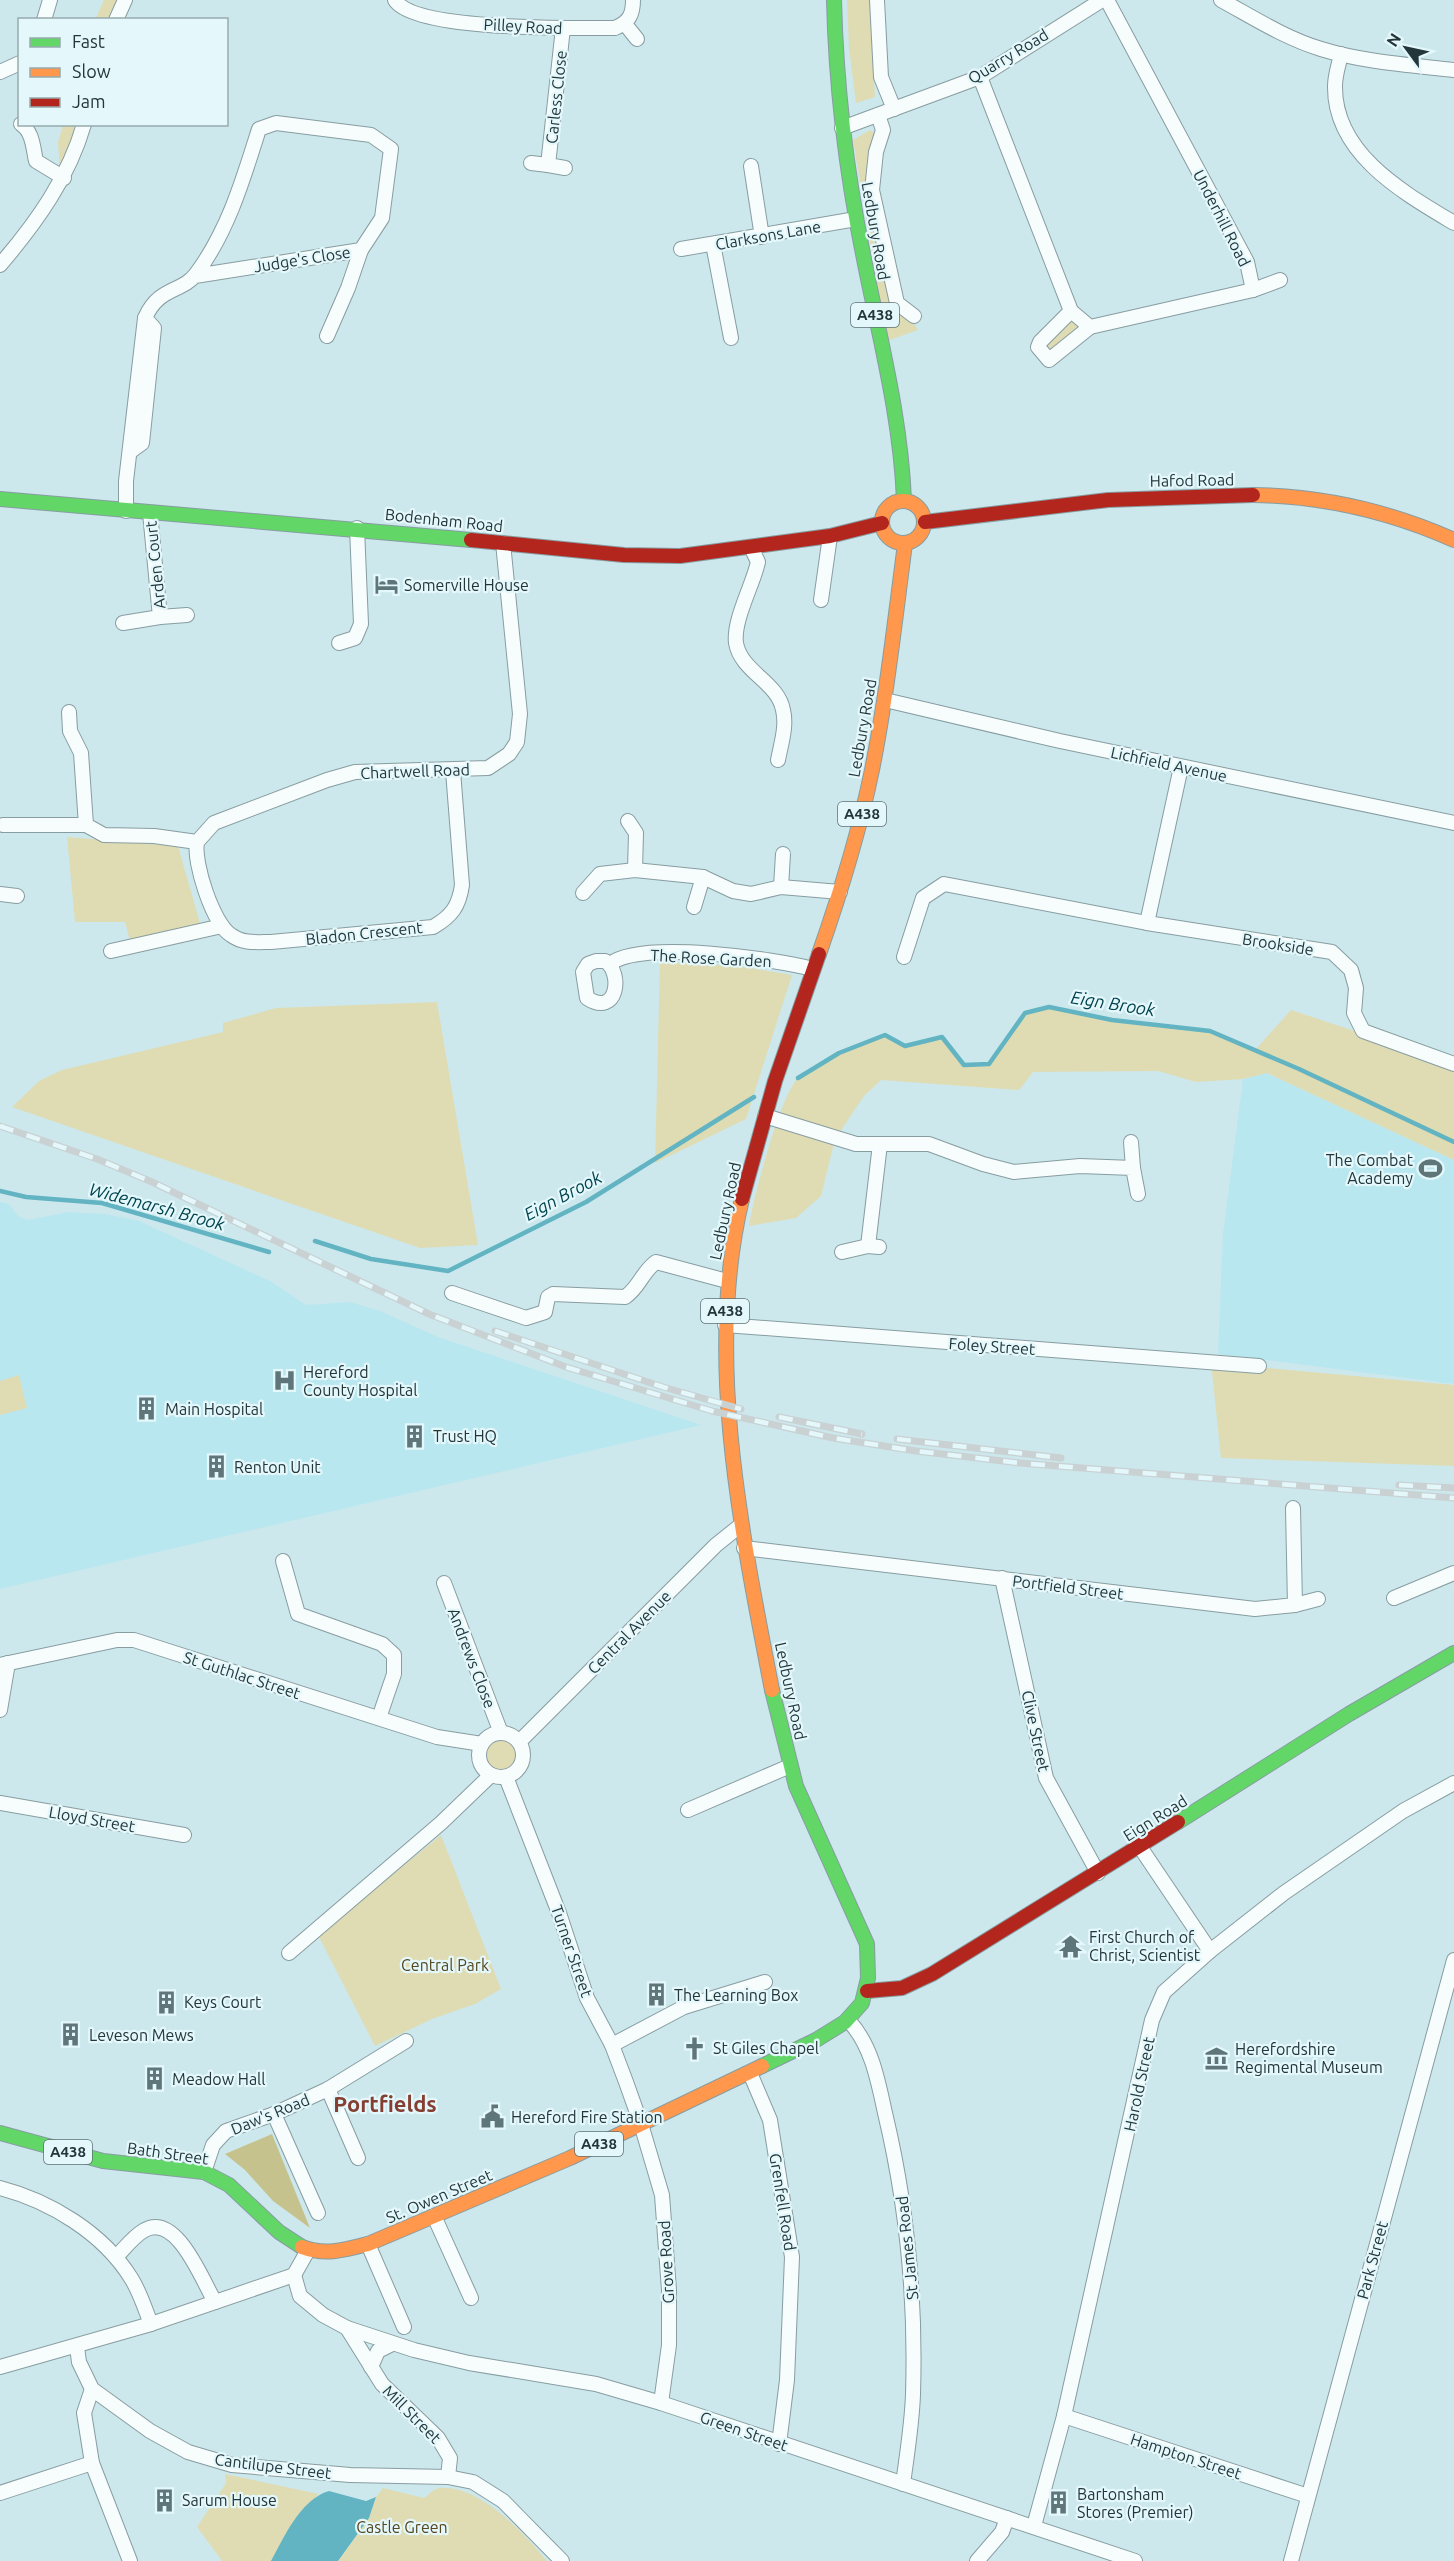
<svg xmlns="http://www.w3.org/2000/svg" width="1454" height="2561" viewBox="0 0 1454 2561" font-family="Ubuntu,sans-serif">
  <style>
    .built { fill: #b9e7ef }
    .green { fill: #dfdcb4 }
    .forest { fill: #c6c28d }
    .water { fill: #62b4c2 }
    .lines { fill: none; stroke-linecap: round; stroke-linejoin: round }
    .stream { stroke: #62b4c2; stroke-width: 4.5 }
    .street-casing { stroke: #879da1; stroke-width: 16 }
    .fast-casing { stroke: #879da1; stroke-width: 16 }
    .slow-casing { stroke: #879da1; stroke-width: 16 }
    .jam-casing { stroke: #879da1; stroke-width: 16 }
    .street { stroke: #f7fcfc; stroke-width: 14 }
    .fast { stroke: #63d668; stroke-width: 14 }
    .slow { stroke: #ff974d; stroke-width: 14 }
    .jam { stroke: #b3261e; stroke-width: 14 }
    .rail-casing { stroke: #c9d1d3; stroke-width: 7 }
    .rail { stroke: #e4f8fc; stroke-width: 4.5; stroke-dasharray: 14; stroke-linecap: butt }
    .labels { text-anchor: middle; stroke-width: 4.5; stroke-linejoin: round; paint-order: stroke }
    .shield { fill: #e4f8fc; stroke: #5d7175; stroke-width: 1.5 }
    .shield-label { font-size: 15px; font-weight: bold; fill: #23373b }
    .street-label { font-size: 16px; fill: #23373b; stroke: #e4f8fc }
    .poi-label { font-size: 16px; fill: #23373b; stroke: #e4f8fc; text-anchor: start }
    .park-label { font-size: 16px; fill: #55471f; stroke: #e4f8fc }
    .water-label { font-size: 18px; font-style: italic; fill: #02444e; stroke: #e4f8fc }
    .district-label { font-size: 22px; font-weight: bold; fill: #843e32; stroke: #e4f8fc }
  </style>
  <rect width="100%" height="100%" fill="#cce8ed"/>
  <!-- built -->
  <g class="built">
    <polygon points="1267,1073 1454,1160 1454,1384 1218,1354 1223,1234 1243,1079"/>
    <polygon points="0,1202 9,1204 18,1216 28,1220 68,1212 106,1214 139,1221 272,1282 306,1305 350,1302 380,1311 438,1337 701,1425 0,1589"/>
  </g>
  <!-- green -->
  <g class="green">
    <polygon points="104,0 118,0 110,19 95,20"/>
    <polygon points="847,0 870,0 875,97 856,103 849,49"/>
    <polygon points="63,125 76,125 60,172 58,142"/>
    <polygon points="870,130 874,133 870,190 894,304 913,322 918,330 887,341 853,140"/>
    <polygon points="1071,311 1090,327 1049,360 1040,342"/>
    <polygon points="67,837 178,846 200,923 130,941 125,922 75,922"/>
    <polygon points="660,961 738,966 792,975 746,1119 655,1163"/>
    <polygon points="437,1002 478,1245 420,1248 12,1107 39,1081 62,1070 223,1032 223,1023 276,1008"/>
    <path d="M 1049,1007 L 1112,1020 L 1210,1031 L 1255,1050 L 1291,1010 L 1454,1064 L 1454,1160 L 1267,1073 L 1243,1079 L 1196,1082 L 1158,1071 L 1033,1072 L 1019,1090 L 881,1080 L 864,1096 L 835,1139 L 821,1196 L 796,1218 L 749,1226 C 753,1199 780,1096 798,1078 C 813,1062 864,1044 885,1035 L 905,1046 L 942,1037 L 964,1065 L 989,1064 L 1025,1013 Z"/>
    <polygon points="1211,1363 1454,1385 1454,1466 1221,1458"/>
    <polygon points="19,1375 27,1408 0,1415 0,1381"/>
    <circle cx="501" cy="1755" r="22"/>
    <polygon points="441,1835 501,1989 475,2004 432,2019 375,2046 318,1935"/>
    <polygon points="225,2474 319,2494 302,2510 271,2561 222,2561 197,2527 226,2483"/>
    <path d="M 383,2488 L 424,2498 C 429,2494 434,2489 439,2488 C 479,2484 524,2533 547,2561 L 338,2561 L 369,2518 L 376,2497 Z"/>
  </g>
  <!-- forest -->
  <polygon class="forest" points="272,2134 310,2228 273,2201 245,2170 225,2154"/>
  <!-- water -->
  <path class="water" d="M 329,2491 L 366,2501 L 376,2497 L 369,2518 L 338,2561 L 271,2561 C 284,2537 301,2499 329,2491 Z"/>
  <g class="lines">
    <!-- stream -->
    <g class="stream">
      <polyline points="798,1078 839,1053 885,1035 905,1046 942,1037 964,1065 989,1064 1025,1013 1049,1007 1112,1020 1210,1031 1299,1069 1454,1142"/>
      <polyline points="0,1191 26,1197 102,1203 269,1252"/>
      <polyline points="315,1241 371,1259 448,1271 586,1202 754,1097"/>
    </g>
    <defs>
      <g id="street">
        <path d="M 395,0 C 414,31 576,28 615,28 C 629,22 633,15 633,0"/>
        <polyline points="877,0 881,77 894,109"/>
        <polyline points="1107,0 1247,262 1253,290"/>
        <path d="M 1221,0 C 1254,18 1285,38 1321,49 C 1363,62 1410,65 1454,70"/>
        <polyline points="44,20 50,0"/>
        <polyline points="116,20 125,0"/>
        <polyline points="625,24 637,39"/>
        <polyline points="563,28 548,165 565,168"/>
        <path d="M 1341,54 C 1339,64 1335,75 1335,86 C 1334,154 1404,193 1454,223"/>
        <polyline points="0,72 20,63"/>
        <polyline points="980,77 1071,311 1090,327 1253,290 1280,280"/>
        <polyline points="878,115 883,130 876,152 872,190 897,303 914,316"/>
        <path d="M 21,124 C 33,132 33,148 36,161 L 64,178"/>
        <polyline points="842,128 980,77 1102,0"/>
        <polyline points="531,163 548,165"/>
        <polyline points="751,166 762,237"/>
        <polyline points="713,244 731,338"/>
        <polyline points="681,249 856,219"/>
        <path d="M 0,265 C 36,223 69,177 84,124"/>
        <polyline points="1071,311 1040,342 1038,347 1049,360 1090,327"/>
        <polyline points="327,336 348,288 361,250"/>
        <polyline points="131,451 142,443 154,328 145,318"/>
        <path d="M 126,511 L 126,481 L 145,318 C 159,286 182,293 196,274 C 228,231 243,180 259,129 L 276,123 L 371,135 L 391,149 L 382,218 L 361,250 L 195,276"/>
        <path d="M 751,547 L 758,562 C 753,585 733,620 736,643 C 741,672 778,682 783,710 C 787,726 781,744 778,760"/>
        <polyline points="821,600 830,536"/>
        <polyline points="160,617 187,615"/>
        <polyline points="123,623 160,617 150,513"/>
        <polyline points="339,643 355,638 361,624 357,528"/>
        <polyline points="885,700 1060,741 1454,823"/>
        <polyline points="69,712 70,731 81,753 86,825"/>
        <polyline points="1181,767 1147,923 1332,952 1351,970 1356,988 1354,1013 1363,1031 1454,1064"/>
        <polyline points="628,821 636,833 635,870"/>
        <polyline points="3,825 86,825 104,835 154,836 197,842 214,823 327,780 355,772 488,768 509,754 517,742 520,714 503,543"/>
        <path d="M 197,842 C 193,862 213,924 231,935 C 243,944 257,942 271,942 L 433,927 C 452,916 459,906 462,885 L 453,771"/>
        <polyline points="781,887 783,854"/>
        <polyline points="583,893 600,874 635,870 703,877 733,891 751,894 781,887 840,892"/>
        <polyline points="0,894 17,896"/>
        <polyline points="694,907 703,877"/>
        <polyline points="111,951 222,926"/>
        <polyline points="904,957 923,898 944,884 1147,923"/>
        <path d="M 596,961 L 605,961 C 623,972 618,1018 587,998 L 583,972 L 588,964 Z"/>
        <path d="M 610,964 C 641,939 774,959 813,969"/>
        <polyline points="765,1116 856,1144 929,1144 983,1164 1014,1172 1080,1166 1133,1168 1138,1194"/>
        <polyline points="1131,1142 1133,1168"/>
        <polyline points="868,1246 880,1144"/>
        <polyline points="842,1252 868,1246 879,1247"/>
        <path d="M 452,1293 L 526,1318 L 545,1312 L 548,1297 L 553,1294 L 625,1297 C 639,1288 642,1272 656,1262 L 727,1281"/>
        <polyline points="725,1325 1259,1366"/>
        <polyline points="744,1548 1255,1609 1295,1605 1293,1508"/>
        <polyline points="283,1561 298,1614 382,1644 394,1655 394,1674 379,1718"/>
        <polyline points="1002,1578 1046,1778 1098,1873"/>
        <polyline points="444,1583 501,1733"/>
        <polyline points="1394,1598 1454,1573"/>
        <polyline points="1295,1605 1318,1599"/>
        <polyline points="0,1665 117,1640 134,1640 437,1737 482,1744"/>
        <polyline points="0,1710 8,1663"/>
        <circle cx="501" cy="1755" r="22"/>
        <polyline points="519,1742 716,1545 741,1525"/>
        <polyline points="506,1777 559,1913 587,1998 612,2045 626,2082 641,2124 662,2195 669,2290 669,2345 661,2403"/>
        <polyline points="0,1803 184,1835"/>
        <polyline points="688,1810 790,1766"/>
        <polyline points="1140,1847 1210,1951"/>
        <polyline points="289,1953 441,1823 491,1775"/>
        <path d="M 849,2021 C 872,2046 878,2081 885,2113 C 907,2205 916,2299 913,2394 C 912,2424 907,2454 903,2484"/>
        <polyline points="612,2045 684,2007 765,1982"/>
        <polyline points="750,2073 770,2120 792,2257 787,2380 779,2444"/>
        <polyline points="328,2089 358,2158"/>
        <polyline points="274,2114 318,2213"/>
        <polyline points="204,2172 213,2145 226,2131 274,2114 328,2089 406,2041"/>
        <path d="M 0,2188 C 50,2201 103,2233 131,2278 C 140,2292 145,2309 151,2324"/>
        <polyline points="434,2216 471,2298"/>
        <polyline points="368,2244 404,2327"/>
        <path d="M 116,2257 C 124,2249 133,2237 143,2231 C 176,2210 202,2280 215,2302"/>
        <polyline points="294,2275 300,2296 323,2315 347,2328 382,2384 438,2438 450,2458 448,2477"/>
        <polyline points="347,2328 414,2350 469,2363 596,2384 661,2403 1135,2561"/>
        <polyline points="77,2347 79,2362 92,2389 150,2431 188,2452 232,2465 350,2475 448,2477 473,2482 503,2501 562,2561"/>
        <polyline points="0,2367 151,2324 294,2275 307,2252"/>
        <polyline points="371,2367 378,2351 392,2344"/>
        <polyline points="92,2389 84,2413 92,2463 130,2561"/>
        <polyline points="1064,2416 1308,2496"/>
        <polyline points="0,2493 92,2463"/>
        <polyline points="1034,2526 1064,2416 1152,2020 1164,1992 1210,1951 1284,1893 1403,1811 1454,1783"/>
        <polyline points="977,2561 1002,2532 1007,2518"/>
        <polyline points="1291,2561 1454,1960"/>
      </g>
      <g id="fast">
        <path d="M 834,0 C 836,85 846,170 863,254 C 879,336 901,417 904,501"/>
        <polyline points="0,499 471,540"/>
        <polyline points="1178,1822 1349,1714 1454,1653"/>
        <polyline points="762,2066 816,2040 845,2022 862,2003 868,1978 867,1944 796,1786 772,1690"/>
        <polyline points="0,2133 103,2161 204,2172 229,2185 279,2232 302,2247"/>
      </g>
      <g id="slow">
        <path d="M 1253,495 C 1325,496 1389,511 1454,540"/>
        <circle cx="903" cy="522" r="21"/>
        <path d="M 819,954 C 840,894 859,833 872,770 C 887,695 895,619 905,544"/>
        <path d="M 742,1199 C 704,1356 742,1534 772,1690"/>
        <path d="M 302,2247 C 325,2256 345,2250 368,2244 L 570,2158 L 762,2066"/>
      </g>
      <g id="jam">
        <polyline points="925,522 1108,500 1253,495"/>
        <polyline points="471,540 624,555 680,556 830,536 882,523"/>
        <polyline points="742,1199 775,1081 819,954"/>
        <polyline points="867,1991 902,1988 932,1974 1178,1822"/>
      </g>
    </defs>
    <!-- street casing -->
    <use href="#street" class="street-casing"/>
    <!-- fast casing -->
    <use href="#fast" class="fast-casing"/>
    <!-- slow casing -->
    <use href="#slow" class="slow-casing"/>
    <!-- jam casing -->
    <use href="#jam" class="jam-casing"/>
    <!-- street -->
    <use href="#street" class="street"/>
    <!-- fast -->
    <use href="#fast" class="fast"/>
    <!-- slow -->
    <use href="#slow" class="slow"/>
    <!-- jam -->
    <use href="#jam" class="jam"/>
    <defs>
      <g id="rail">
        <polyline points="0,1126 97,1159 152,1182 429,1314 566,1367 712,1411 833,1438 916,1451 1020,1463 1454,1498"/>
        <polyline points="495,1331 663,1387 741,1409"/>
        <polyline points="779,1417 862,1434"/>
        <polyline points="897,1439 1061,1458"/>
        <polyline points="1399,1485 1454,1488"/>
      </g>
    </defs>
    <!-- rail casing -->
    <use href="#rail" class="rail-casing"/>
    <!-- rail -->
    <use href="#rail" class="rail"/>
  </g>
  <!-- icons -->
  <defs>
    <symbol id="hotel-bare" viewBox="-9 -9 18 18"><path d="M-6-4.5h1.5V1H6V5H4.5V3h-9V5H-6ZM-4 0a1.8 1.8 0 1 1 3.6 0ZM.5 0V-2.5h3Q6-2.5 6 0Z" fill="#5e7579" stroke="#e4f8fc" stroke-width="2.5" paint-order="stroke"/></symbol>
    <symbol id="stadium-bare" viewBox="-9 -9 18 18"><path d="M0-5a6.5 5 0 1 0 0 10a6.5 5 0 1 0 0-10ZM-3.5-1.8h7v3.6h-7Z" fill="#5e7579" stroke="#e4f8fc" stroke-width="2.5" paint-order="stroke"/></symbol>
    <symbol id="hospital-bare" viewBox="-9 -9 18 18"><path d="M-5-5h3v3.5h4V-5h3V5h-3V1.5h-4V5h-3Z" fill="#5e7579" stroke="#e4f8fc" stroke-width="2.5" paint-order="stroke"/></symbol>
    <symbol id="building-bare" viewBox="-9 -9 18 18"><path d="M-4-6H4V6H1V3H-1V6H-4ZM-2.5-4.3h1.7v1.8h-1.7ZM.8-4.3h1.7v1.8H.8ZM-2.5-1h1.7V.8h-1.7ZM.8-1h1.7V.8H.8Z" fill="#5e7579" stroke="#e4f8fc" stroke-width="2.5" paint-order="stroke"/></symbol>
    <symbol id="temple-bare" viewBox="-9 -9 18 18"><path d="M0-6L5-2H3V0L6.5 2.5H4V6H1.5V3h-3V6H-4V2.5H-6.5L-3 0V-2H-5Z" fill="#5e7579" stroke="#e4f8fc" stroke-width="2.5" paint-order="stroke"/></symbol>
    <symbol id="church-bare" viewBox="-9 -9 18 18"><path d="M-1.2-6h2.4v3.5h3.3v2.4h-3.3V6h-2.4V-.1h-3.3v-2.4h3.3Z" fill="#5e7579" stroke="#e4f8fc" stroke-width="2.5" paint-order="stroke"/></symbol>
    <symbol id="museum-bare" viewBox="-9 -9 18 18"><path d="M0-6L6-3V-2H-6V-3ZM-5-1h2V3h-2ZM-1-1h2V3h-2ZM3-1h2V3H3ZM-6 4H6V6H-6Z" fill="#5e7579" stroke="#e4f8fc" stroke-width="2.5" paint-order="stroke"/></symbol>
    <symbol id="civic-bare" viewBox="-9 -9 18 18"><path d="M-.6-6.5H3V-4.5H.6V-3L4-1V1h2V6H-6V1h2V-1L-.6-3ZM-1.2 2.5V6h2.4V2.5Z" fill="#5e7579" stroke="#e4f8fc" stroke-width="2.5" paint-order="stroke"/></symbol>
  </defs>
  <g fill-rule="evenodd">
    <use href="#hotel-bare" x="370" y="568" width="33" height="33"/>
    <use href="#stadium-bare" x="1414" y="1152" width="33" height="33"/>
    <use href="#hospital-bare" x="268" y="1364" width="33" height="33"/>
    <use href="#building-bare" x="130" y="1392" width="33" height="33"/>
    <use href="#building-bare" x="398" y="1420" width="33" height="33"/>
    <use href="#building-bare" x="200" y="1450" width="33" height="33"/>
    <use href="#temple-bare" x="1054" y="1930" width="33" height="33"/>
    <use href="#building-bare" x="640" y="1978" width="33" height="33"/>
    <use href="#building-bare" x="150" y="1986" width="33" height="33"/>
    <use href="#building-bare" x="54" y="2018" width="33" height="33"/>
    <use href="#church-bare" x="678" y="2032" width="33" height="33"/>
    <use href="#museum-bare" x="1200" y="2042" width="33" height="33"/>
    <use href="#building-bare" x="138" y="2062" width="33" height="33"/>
    <use href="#civic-bare" x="476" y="2100" width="33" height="33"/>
    <use href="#building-bare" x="148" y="2484" width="33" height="33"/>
    <use href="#building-bare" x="1042" y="2486" width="33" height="33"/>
  </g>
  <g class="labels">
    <!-- shield labels -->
    <g class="shield">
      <rect x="851" y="303" width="48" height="24" rx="4.5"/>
      <rect x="838" y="802" width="48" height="24" rx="4.5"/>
      <rect x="701" y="1299" width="48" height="24" rx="4.5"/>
      <rect x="575" y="2132" width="48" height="24" rx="4.5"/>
      <rect x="44" y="2140" width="48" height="24" rx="4.5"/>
    </g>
    <g class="shield-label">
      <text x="875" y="320">A438</text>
      <text x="862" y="819">A438</text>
      <text x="725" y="1316">A438</text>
      <text x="599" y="2149">A438</text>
      <text x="68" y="2157">A438</text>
    </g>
    <!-- street labels -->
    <g class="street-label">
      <text transform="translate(523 26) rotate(3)" y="6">Pilley Road</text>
      <text transform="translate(1008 56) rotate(-31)" y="6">Quarry Road</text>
      <text transform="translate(556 97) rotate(-84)" y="6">Carless Close</text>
      <text transform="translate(1222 218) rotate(63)" y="6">Underhill Road</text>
      <text transform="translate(876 231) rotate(80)" y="6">Ledbury Road</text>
      <text transform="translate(768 235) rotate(-10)" y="6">Clarksons Lane</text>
      <text transform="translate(302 259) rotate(-9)" y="6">Judge's Close</text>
      <text transform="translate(1192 480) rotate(-1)" y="6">Hafod Road</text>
      <text transform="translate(444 520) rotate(6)" y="6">Bodenham Road</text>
      <text transform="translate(155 565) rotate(-96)" y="6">Arden Court</text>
      <text transform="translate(862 728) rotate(-80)" y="6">Ledbury Road</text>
      <text transform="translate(1169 764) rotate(12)" y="6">Lichfield Avenue</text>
      <text transform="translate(415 771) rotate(-2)" y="6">Chartwell Road</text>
      <text transform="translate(364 933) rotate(-6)" y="6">Bladon Crescent</text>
      <text transform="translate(1278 944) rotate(9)" y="6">Brookside</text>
      <text transform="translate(711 958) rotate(3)" y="6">The Rose Garden</text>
      <text transform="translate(725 1211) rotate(-78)" y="6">Ledbury Road</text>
      <text transform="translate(992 1346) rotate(4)" y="6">Foley Street</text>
      <text transform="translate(1068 1587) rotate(7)" y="6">Portfield Street</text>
      <text transform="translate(629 1632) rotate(-45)" y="6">Central Avenue</text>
      <text transform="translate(472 1658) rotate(69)" y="6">Andrews Close</text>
      <text transform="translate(242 1675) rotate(18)" y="6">St Guthlac Street</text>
      <text transform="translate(791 1691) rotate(78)" y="6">Ledbury Road</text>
      <text transform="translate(1036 1731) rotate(78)" y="6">Clive Street</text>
      <text transform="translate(1155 1818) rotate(-32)" y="6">Eign Road</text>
      <text transform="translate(92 1819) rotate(10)" y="6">Lloyd Street</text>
      <text transform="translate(572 1951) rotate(71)" y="6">Turner Street</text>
      <text transform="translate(1139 2084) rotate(-78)" y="6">Harold Street</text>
      <text transform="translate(270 2114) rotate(-22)" y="6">Daw's Road</text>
      <text transform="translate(168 2153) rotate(8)" y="6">Bath Street</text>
      <text transform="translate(439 2196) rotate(-23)" y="6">St. Owen Street</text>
      <text transform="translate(783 2202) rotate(81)" y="6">Grenfell Road</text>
      <text transform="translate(907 2248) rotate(-96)" y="6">St James Road</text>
      <text transform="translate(1372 2260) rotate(-75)" y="6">Park Street</text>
      <text transform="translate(666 2262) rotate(-93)" y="6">Grove Road</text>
      <text transform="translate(412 2414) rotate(45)" y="6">Mill Street</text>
      <text transform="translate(744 2431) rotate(19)" y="6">Green Street</text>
      <text transform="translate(1186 2456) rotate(18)" y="6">Hampton Street</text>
      <text transform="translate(273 2466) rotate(7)" y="6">Cantilupe Street</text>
    </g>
    <!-- poi labels -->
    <g class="poi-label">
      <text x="404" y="591">Somerville House</text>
      <text x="1413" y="1166" text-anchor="end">The Combat<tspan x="1413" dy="18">Academy</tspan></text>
      <text x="303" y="1378">Hereford<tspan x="303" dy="18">County Hospital</tspan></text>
      <text x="165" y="1415">Main Hospital</text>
      <text x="433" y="1442">Trust HQ</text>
      <text x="234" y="1473">Renton Unit</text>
      <text x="1089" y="1943">First Church of<tspan x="1089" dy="18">Christ, Scientist</tspan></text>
      <text x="674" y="2001">The Learning Box</text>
      <text x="184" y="2008">Keys Court</text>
      <text x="89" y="2041">Leveson Mews</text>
      <text x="713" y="2054">St Giles Chapel</text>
      <text x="1235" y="2055">Herefordshire<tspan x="1235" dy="18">Regimental Museum</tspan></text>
      <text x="172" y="2085">Meadow Hall</text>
      <text x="511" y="2123">Hereford Fire Station</text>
      <text x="1077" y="2500">Bartonsham<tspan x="1077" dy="18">Stores (Premier)</tspan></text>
      <text x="182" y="2506">Sarum House</text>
    </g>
    <!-- park labels -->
    <g class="park-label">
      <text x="445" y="1971">Central Park</text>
      <text x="402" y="2533">Castle Green</text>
    </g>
    <!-- water labels -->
    <g class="water-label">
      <text transform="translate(1113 1004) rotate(9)" y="6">Eign Brook</text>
      <text transform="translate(563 1196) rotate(-28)" y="6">Eign Brook</text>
      <text transform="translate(157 1207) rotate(15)" y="6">Widemarsh Brook</text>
    </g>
    <!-- district labels -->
    <g class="district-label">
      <text x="385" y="2112">Portfields</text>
    </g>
  </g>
  <!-- legend -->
  <rect x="18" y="18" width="210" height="108" fill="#e4f8fc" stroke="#97abaf" stroke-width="1.5"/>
  <rect x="30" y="38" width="30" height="9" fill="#63d668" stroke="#97abaf" stroke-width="1.5"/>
  <text x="72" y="48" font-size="18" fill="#23373b">Fast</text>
  <rect x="30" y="68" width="30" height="9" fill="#ff974d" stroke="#97abaf" stroke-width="1.5"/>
  <text x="72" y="78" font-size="18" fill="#23373b">Slow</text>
  <rect x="30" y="98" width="30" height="9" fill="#b3261e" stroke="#97abaf" stroke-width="1.5"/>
  <text x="72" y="108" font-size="18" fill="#23373b">Jam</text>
  <!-- north arrow -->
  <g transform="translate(1406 48) rotate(303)" stroke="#e4f8fc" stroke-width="4.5" paint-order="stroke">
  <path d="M0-4.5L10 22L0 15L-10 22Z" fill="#23373b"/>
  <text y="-9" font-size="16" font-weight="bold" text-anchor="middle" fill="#23373b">N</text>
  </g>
</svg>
